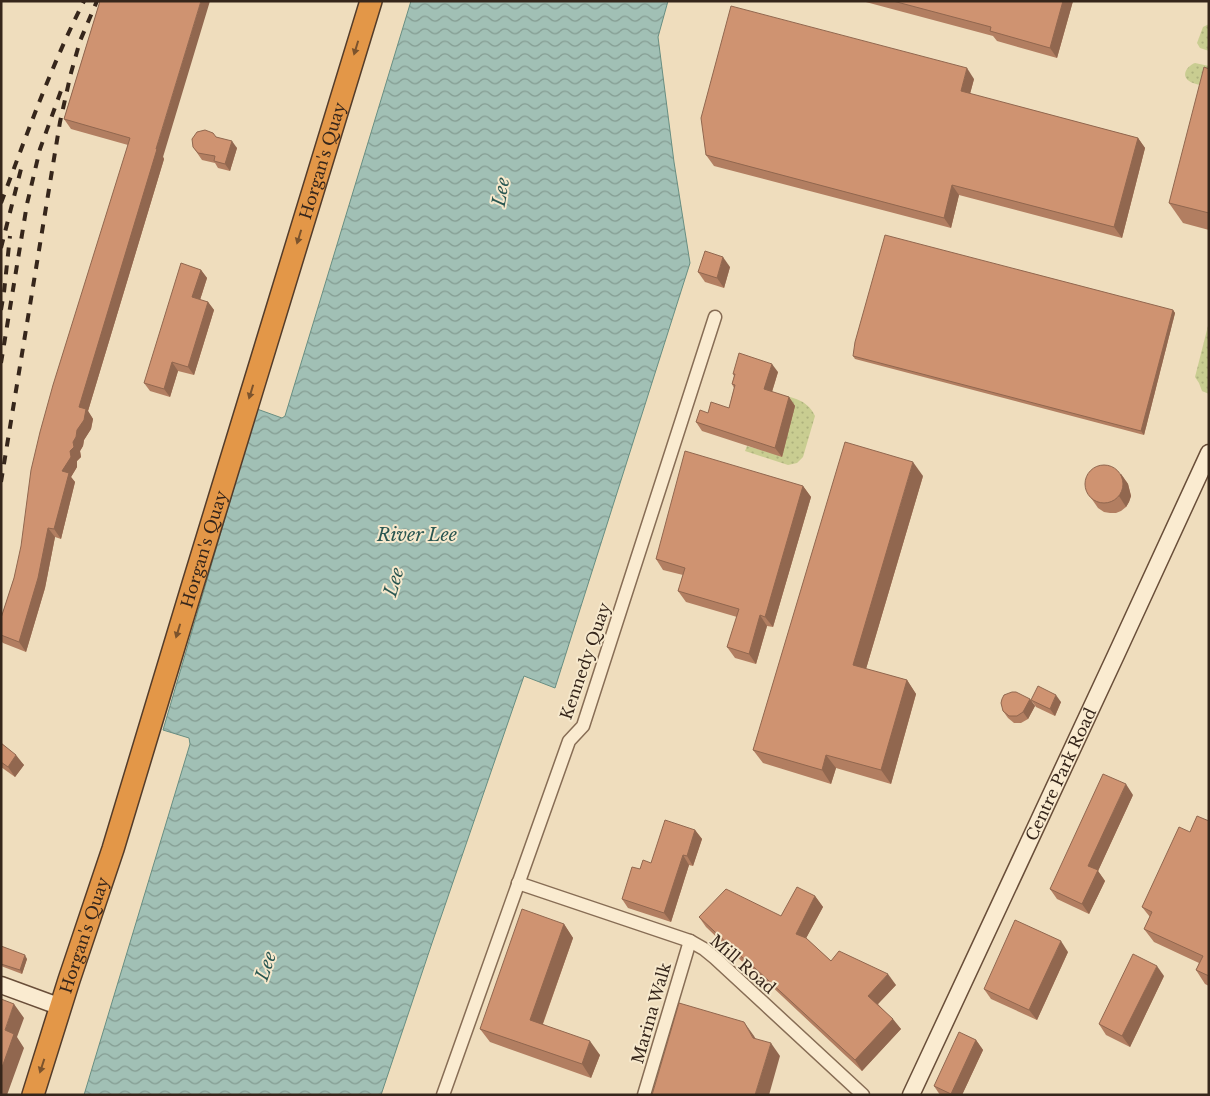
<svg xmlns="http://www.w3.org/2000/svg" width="1210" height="1096" viewBox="0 0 1210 1096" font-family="'Libre Baskerville',serif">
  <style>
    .grass { fill: url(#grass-dots) }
    .water { fill: url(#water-waves); stroke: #688e82 }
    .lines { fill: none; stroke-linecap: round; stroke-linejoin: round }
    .street-casing { stroke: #876d55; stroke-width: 15 }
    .secondary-casing { stroke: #694e39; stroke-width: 19 }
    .highway-casing { stroke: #543c2a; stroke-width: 24 }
    .street { stroke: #faebd0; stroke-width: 12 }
    .secondary { stroke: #faebd0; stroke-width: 16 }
    .highway { stroke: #e39748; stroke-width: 21 }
    .rail { stroke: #36261b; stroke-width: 4; stroke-dasharray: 9 9; stroke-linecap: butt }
    .wall { fill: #b27e61 }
    .shaded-wall { fill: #91674f }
    .building { fill: #cf9371; stroke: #91674f }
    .oneway { fill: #7b532d }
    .labels { text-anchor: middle; stroke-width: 4; stroke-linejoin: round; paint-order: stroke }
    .street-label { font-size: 16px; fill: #36261b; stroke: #f6e8cc }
    .water-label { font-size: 18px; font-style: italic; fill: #295651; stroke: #f6e8cc }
  </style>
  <defs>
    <pattern id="grass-dots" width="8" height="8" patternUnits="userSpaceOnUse" patternTransform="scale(1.25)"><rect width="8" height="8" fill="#c9cd91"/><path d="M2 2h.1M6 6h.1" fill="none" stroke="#adb07c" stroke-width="1.8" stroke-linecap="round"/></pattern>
    <pattern id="water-waves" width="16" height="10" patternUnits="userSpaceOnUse" patternTransform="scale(1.25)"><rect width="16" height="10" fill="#a1c0b5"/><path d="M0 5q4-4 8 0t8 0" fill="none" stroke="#849c92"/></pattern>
  </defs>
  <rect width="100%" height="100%" fill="#efddbd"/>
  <!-- grass -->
  <g class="grass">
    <polygon points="1209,24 1209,51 1200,48 1197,43 1203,27"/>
    <path d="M 1195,63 L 1209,66 L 1209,87 C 1204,86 1198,85 1193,83 C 1180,78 1185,67 1195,63 Z"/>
    <polygon points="1209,322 1209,394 1202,391 1199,383 1195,377"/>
    <path d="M 772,393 C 789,397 807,398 815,416 L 803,457 L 797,463 L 788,465 L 745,451 L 747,446 L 782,456 Z"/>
  </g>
  <!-- water -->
  <polygon class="water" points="411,1 668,1 658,37 674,162 690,263 555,688 524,676 432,943 381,1095 84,1095 190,744 189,738 163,730 257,409 282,418 285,416"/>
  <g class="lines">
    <defs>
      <g id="street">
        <polyline points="518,883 690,941 704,949 715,958 863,1095"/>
        <polyline points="443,1095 569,741 583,726 715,317"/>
        <polyline points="644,1095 690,941"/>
      </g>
      <g id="secondary">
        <polyline points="1,985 61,1007"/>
        <path id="s1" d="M 911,1095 L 1116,655 L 1209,453"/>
      </g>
      <g id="highway">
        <path id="s2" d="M 33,1095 L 69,980 L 113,849 L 193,584 L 371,1"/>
      </g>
    </defs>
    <!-- street casing -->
    <use href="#street" class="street-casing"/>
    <!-- secondary casing -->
    <use href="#secondary" class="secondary-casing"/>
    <!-- highway casing -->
    <use href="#highway" class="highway-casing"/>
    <!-- street -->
    <use href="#street" class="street"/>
    <!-- secondary -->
    <use href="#secondary" class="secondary"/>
    <!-- highway -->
    <use href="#highway" class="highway"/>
    <!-- rail -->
    <g class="rail">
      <path d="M 1,203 C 27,134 51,66 84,1"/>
      <polyline points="1,248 22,165"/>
      <polyline points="1,310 4,292 10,236"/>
      <polyline points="1,363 27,204 40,149 62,88"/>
      <polyline points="1,482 60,122 71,73 80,41 97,1"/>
    </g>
  </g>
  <!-- wall -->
  <g class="wall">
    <polygon points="100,1 164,159 88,411 93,419 91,429 84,440 83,446 80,451 81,457 77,461 77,467 71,477 75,482 61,539 55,537 45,588 26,652 3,643 1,641 1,618 14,578 128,145 71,129 64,119"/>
    <polygon points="862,1 1073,1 1057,58 997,41 993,36"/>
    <polygon points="1209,69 1209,230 1183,223 1169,203"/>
    <polygon points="974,79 970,94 1138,138 1145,148 1122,238 959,195 951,228 714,166 706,155"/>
    <polygon points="216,137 237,148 230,171 218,168 215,163 202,160 193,147"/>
    <polygon points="730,267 724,288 705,282 698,272"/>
    <polygon points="201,270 207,278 200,300 208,302 214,310 194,375 178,371 170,397 150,391 144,383"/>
    <polygon points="1173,310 1175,313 1144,435 855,359 853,356"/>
    <polygon points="778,372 772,392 789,397 795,406 782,457 702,431 696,422 729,408 734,388 732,384 734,376 733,374"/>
    <polygon points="1121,474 1128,484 1131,496 1129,502 1126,507 1121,511 1116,513 1110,513 1104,512 1098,508 1087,492"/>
    <polygon points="923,476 866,669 907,680 916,694 891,784 836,768 831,784 763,763 753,750"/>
    <polygon points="803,486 811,497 773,627 767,626 756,664 735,658 727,647 737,617 686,602 678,591 683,575 663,570 656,559"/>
    <polygon points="1030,699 1035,706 1028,719 1021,723 1014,723 1008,718 1003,711"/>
    <polygon points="1031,700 1061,702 1055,716 1036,707"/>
    <polygon points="1,743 24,765 15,777 1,767"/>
    <polygon points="1133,795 1098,871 1105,881 1089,914 1057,899 1050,889"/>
    <polygon points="1209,821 1209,986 1205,984 1196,970 1199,963 1154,942 1144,929 1150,917 1142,907 1190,832"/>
    <polygon points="695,830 702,839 693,866 689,865 671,922 628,908 622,899 640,869 651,863"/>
    <polygon points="815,896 823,907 806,938 831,961 896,985 878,1004 901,1029 862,1071 752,968 751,970 706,927 699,917 781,916"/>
    <polygon points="564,924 573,938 543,1024 600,1055 591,1078 490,1042 480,1029"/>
    <polygon points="1,946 27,959 22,974 1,966"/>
    <polygon points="1068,952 1037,1020 991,999 984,989"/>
    <polygon points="1164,976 1130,1047 1106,1035 1099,1024"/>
    <polygon points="976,1040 983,1050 962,1095 940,1095 934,1086"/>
  </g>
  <!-- shaded-wall -->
  <g class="shaded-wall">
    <polygon points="201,1 210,1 163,157 164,159 88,411 93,419 91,429 84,440 83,446 80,451 81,457 77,461 77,467 71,477 75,482 61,539 54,529 62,471 70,451 77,430 79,407 156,149"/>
    <polygon points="1063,1 1073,1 1057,58 1050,48"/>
    <polygon points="967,68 974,79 968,101 961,91"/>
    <polygon points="1138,138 1145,148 1122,238 1114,227"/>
    <polygon points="232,141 237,148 230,171 225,164"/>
    <polygon points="952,185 959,195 951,228 944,218"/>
    <polygon points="723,257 730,267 724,288 717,278"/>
    <polygon points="201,270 207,278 198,306 192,297"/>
    <polygon points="208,302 214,310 194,375 188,367"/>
    <polygon points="1173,310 1175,313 1144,435 1141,431"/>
    <polygon points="172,362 178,371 170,397 164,389"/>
    <polygon points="772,364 778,372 770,398 764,389"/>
    <polygon points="789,397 795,406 782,457 775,448"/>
    <polygon points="913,462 923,476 863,679 853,665"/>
    <polygon points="1121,474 1128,484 1131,496 1129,502 1126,507 1119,496"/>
    <polygon points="803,486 811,497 773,627 765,617"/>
    <polygon points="48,528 55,537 45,588 26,652 19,642"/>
    <polygon points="760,615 767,626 756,664 749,654"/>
    <polygon points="907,680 916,694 891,784 881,770"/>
    <polygon points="1056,695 1061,702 1055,716 1050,709"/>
    <polygon points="1030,699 1035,706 1028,719 1023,712"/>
    <polygon points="16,755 24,765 15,777 8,767"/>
    <polygon points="826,755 836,768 831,784 822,770"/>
    <polygon points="1126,784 1133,795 1098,871 1105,881 1089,914 1082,904 1088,866"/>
    <polygon points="695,830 702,839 693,866 687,856"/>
    <polygon points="683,855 689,865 671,922 664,913"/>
    <polygon points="815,896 823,907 803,944 796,934"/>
    <polygon points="564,924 573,938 539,1034 530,1020"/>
    <polygon points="1061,941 1068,952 1037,1020 1029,1010"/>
    <polygon points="25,955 27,959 22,974 20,970"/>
    <polygon points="744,958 752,968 751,970 744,959"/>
    <polygon points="1157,966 1164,976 1130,1047 1122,1036"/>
    <polygon points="888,974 896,985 876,1006 868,996"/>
    <polygon points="14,1004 24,1018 17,1037 24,1048 7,1095 3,1095 1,1093 1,1070 5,1030"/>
    <polygon points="893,1019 901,1029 862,1071 855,1060"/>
    <polygon points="744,1022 754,1036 763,1051 753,1038"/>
    <polygon points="976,1040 983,1050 962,1095 951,1095 951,1094"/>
    <polygon points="590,1041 600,1055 591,1078 582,1064"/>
    <polygon points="771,1043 780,1056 769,1095 755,1095"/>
  </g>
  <!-- building -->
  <g class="building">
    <polygon points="100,1 201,1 156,149 157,149 79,407 86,409 84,420 77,430 76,437 73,442 74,447 70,451 71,457 62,471 69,473 54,529 48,528 38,578 19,642 1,635 1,618 14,578 21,546 31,470 40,432 53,385 130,138 64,119"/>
    <polygon points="893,1 1063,1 1050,48 990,31 991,27"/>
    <polygon points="731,6 967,68 961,91 1138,138 1114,227 952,185 944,218 706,155 701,118"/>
    <polygon points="1204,67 1209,69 1209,213 1169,203"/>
    <polygon points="205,130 213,133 216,137 232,141 225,164 214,161 215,156 198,153 193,147 192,139 197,132"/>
    <polygon points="885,235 1173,310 1141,431 853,356 855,342"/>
    <polygon points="705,251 723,257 717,278 698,272"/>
    <polygon points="181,263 201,270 192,297 208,302 188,367 172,362 164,389 144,383"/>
    <polygon points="739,353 772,364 764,389 789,397 775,448 696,422 700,410 708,413 711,402 729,408 735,385 732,384 735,374 733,374"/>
    <polygon points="845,442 913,462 853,665 907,680 881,770 826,755 822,770 753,750"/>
    <polygon points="685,451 803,486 765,617 760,615 749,654 727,647 739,609 678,591 685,568 656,559"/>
    <circle cx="1104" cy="484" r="19"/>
    <polygon points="1038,686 1056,695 1050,709 1031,700"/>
    <polygon points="1012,692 1016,692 1030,699 1023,712 1017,716 1009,716 1003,711 1001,703 1002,699 1004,695"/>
    <polygon points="1,743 16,755 8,767 1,762"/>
    <polygon points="1103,774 1126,784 1088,866 1098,870 1082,904 1050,889"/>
    <polygon points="1197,816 1209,821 1209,976 1196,970 1203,956 1144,929 1152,912 1142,907 1179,827 1190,832"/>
    <polygon points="665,820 695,830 687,856 683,855 664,913 622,899 632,867 640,869 643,860 651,863"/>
    <polygon points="797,887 815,896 796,934 806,938 831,961 839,951 888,974 868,996 893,1019 855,1060 744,958 744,959 699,917 726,889 781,916"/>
    <polygon points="522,909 564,924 530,1020 590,1041 582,1064 480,1029"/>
    <polygon points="1015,920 1061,941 1029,1010 984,989"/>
    <polygon points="1,946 25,955 20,970 1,964"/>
    <polygon points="1133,954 1157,966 1122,1036 1099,1024"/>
    <polygon points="1,999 14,1004 5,1030 14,1034 1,1070"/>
    <polygon points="679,1003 744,1022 753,1038 771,1043 755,1095 652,1095"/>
    <polygon points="959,1032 976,1040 951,1094 934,1086"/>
  </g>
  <!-- one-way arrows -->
  <defs><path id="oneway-solid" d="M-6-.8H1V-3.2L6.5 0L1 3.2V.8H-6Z" transform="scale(1.25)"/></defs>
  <g class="oneway">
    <use href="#oneway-solid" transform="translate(356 48) rotate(107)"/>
    <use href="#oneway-solid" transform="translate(299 237) rotate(107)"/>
    <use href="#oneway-solid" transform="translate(251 392) rotate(107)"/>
    <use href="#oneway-solid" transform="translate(178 631) rotate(107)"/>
    <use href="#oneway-solid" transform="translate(42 1066) rotate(108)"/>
  </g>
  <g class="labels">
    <!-- street labels -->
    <g class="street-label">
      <text dy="6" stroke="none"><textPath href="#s2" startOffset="978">Horgan's Quay</textPath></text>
      <text dy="6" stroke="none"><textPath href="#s2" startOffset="572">Horgan's Quay</textPath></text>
      <text transform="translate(585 661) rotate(-71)" y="6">Kennedy Quay</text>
      <text dy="6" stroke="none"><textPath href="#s1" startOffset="354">Centre Park Road</textPath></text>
      <text dy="6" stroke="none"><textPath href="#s2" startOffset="168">Horgan's Quay</textPath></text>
      <text transform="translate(743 964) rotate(41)" y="6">Mill Road</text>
      <text transform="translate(651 1013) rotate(-74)" y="6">Marina Walk</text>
    </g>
    <!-- water labels -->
    <g class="water-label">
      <text transform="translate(501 192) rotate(-80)" y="6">Lee</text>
      <text x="417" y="541">River Lee</text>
      <text transform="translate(394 582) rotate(-73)" y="6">Lee</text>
      <text transform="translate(266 966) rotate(-71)" y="6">Lee</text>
    </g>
  </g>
  <!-- border -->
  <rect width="1210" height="1096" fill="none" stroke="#36261b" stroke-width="5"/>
</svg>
